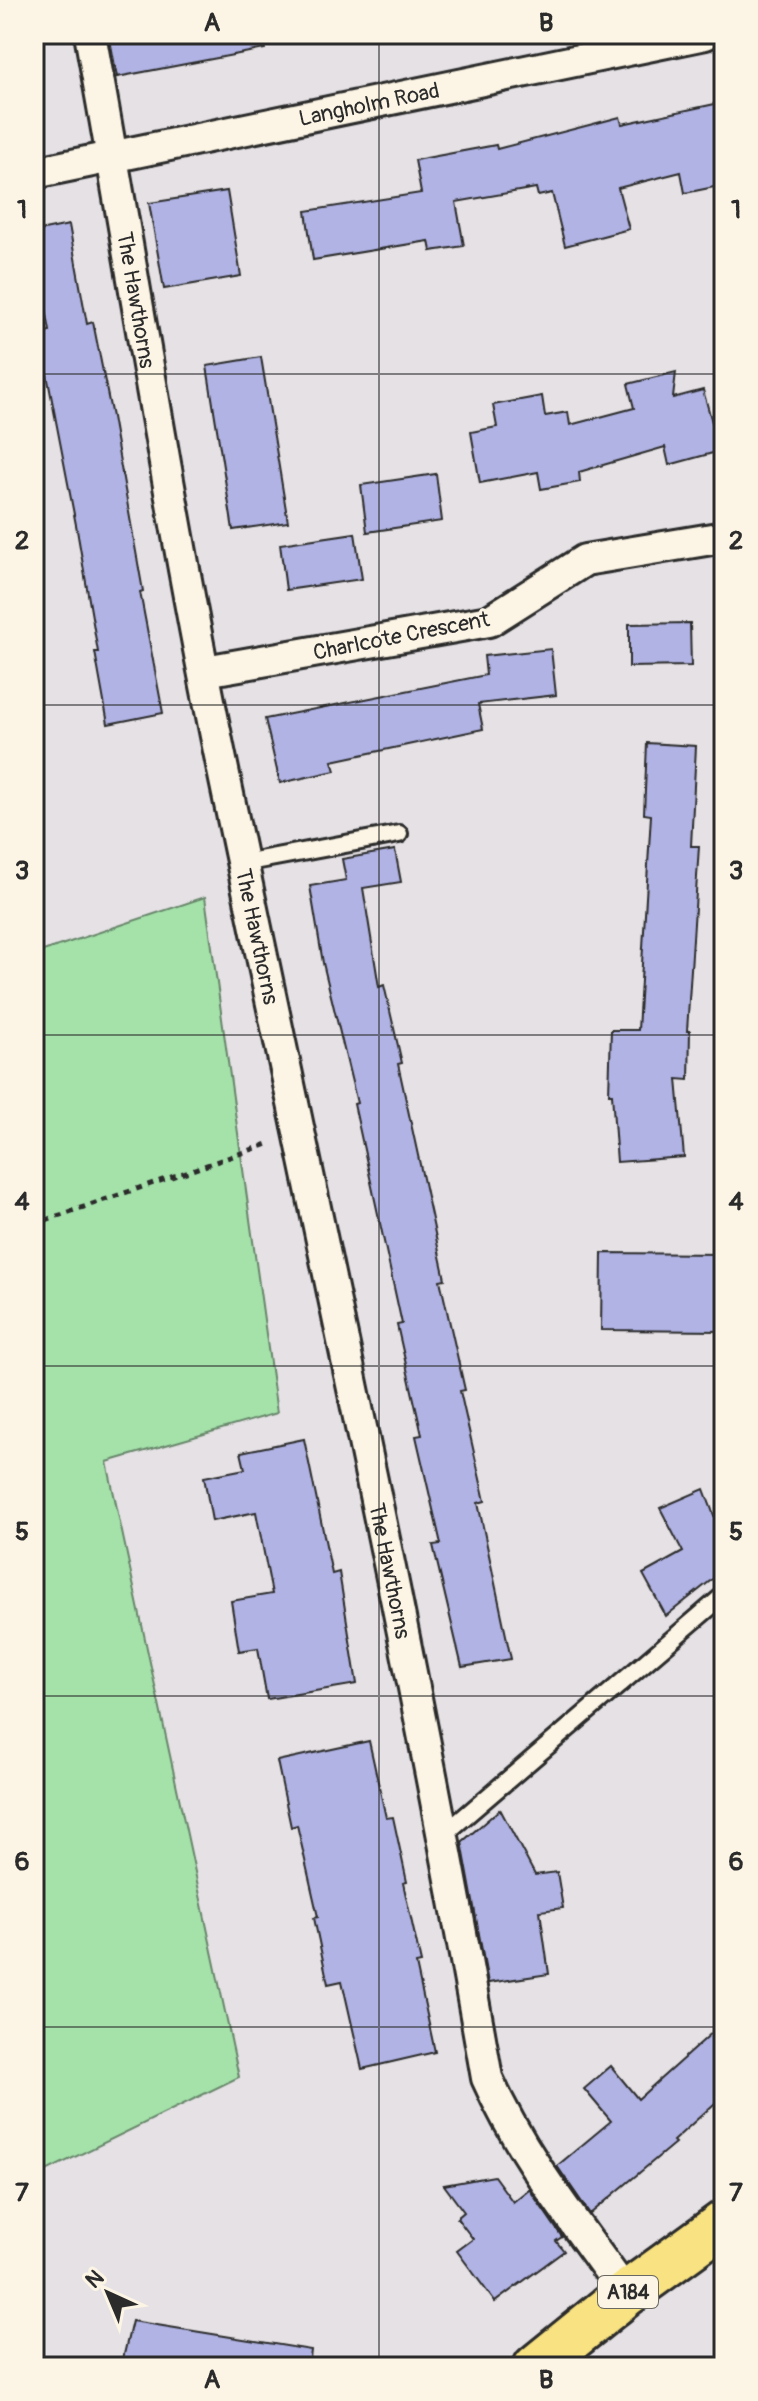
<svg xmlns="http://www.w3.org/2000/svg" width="758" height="2401" viewBox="0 0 758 2401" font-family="Pangolin,sans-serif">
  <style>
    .green { fill: #a4e2aa; stroke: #68866a; stroke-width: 2 }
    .building { fill: #b0b3e4; stroke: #2b2b2b; stroke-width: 2 }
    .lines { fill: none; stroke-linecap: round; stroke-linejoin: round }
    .lane-casing { stroke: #2b2b2b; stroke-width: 22 }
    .street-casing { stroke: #2b2b2b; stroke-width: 36 }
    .primary-casing { stroke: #2b2b2b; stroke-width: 50 }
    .path { stroke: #2b2b2b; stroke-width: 5; stroke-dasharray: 6 6; stroke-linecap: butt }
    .lane { stroke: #fcf5e5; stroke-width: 16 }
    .street { stroke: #fcf5e5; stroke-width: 30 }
    .primary { stroke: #f8e281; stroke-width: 44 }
    .grid { fill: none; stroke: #2b2b2b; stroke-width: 2; stroke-opacity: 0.55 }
    .labels { text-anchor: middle; stroke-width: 6; stroke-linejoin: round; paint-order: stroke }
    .shield { fill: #fcf5e5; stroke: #6a6863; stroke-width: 2 }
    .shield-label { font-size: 20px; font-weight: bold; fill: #2b2b2b }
    .street-label { font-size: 22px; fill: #2b2b2b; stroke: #fcf5e5 }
    .neatline { fill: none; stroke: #2b2b2b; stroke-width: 3 }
    .grid-label { font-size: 26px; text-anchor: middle; font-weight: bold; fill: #2b2b2b }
  </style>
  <rect width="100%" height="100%" fill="#e5e1e5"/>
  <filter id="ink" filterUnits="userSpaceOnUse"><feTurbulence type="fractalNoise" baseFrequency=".0125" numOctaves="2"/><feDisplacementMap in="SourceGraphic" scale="16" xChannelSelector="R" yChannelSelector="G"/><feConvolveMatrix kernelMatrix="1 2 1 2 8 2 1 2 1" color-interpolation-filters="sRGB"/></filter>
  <g filter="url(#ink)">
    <!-- green -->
    <polygon class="green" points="205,897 277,1413 107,1462 239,2077 34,2177 34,954"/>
    <!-- building -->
    <g class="building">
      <polygon points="109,34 264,34 265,49 117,77"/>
      <polygon points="724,102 724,185 685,193 681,172 618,188 629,229 565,246 552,193 538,196 536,188 456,202 464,246 431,251 429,241 313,260 306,211 421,193 415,160 496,145 497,149 620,117 622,124"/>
      <polygon points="227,191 241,276 164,289 149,203"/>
      <polygon points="69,225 87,324 93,322 112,417 143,591 140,592 163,713 108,724 95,652 98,652 77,530 39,333 50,331 34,245 34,232"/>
      <polygon points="261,357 288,522 233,530 207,366"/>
      <polygon points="676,372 673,398 703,390 720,451 669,465 665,447 579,472 580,482 541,489 538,472 480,483 471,432 497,427 493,405 542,396 545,416 568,412 570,425 634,408 628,384"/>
      <polygon points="436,474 442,521 367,532 361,485"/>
      <polygon points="355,533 362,579 286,590 280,544"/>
      <polygon points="690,623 691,666 629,667 629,624"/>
      <polygon points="551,649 556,695 478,704 483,729 332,761 335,771 280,783 265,719 486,675 484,656"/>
      <polygon points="647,743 696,746 691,846 699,846 687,1031 690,1031 689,1080 677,1079 684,1157 617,1162 612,1094 609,1094 611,1030 638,1030 651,815 644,814"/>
      <polygon points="395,850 401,882 363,888 379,987 384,985 402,1063 398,1064 445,1279 440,1280 465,1390 460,1391 485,1501 478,1503 511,1659 462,1667 433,1545 441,1544 416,1436 422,1435 397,1325 402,1324 354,1104 357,1103 323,963 310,886 346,880 342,859"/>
      <polygon points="602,1253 724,1254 724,1331 601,1330"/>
      <polygon points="304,1439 332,1574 339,1572 357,1684 267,1699 258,1648 239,1651 231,1601 272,1594 256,1512 212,1521 204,1477 245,1469 241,1452"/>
      <polygon points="704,1489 724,1542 724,1570 666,1616 643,1574 683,1552 660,1508"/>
      <polygon points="369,1741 386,1818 393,1817 407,1882 403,1883 421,1963 416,1964 435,2052 362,2069 342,1981 328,1984 314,1918 318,1917 297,1825 291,1827 277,1761"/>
      <polygon points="500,1809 535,1875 557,1872 563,1908 540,1911 549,1974 488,1983 462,1842"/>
      <polygon points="724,2022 724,2095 673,2141 675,2143 590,2214 557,2166 611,2121 584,2089 611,2066 638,2099"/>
      <polygon points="494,2176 513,2202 529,2189 562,2237 556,2241 564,2251 495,2302 457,2251 473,2239 457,2218 464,2212 444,2185"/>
      <polygon points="132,2321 311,2350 309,2367 121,2367"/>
    </g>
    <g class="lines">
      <defs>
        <g id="lane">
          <polyline points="243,863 399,834"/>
          <polyline points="441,1837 724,1595"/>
        </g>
        <g id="street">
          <path id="s1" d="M 90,34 C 135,281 173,529 224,775 C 314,1209 411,1642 487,2078 C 522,2157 576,2224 626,2294"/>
          <path id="s2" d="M 34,173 L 705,34"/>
          <polyline points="205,671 489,621 585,560 724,537"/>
        </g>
        <polyline id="primary" points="536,2367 626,2294 724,2223"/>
      </defs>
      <!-- lane casing -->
      <use href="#lane" class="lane-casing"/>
      <!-- street casing -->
      <use href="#street" class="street-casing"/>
      <!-- primary casing -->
      <use href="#primary" class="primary-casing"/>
      <!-- path -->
      <polyline class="path" points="34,1224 268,1144"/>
      <!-- lane -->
      <use href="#lane" class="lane"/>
      <!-- street -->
      <use href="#street" class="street"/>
      <!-- primary -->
      <use href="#primary" class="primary"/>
    </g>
  </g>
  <!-- grid -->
  <path class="grid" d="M 379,34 L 379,2367M 34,374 L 724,374M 34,705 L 724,705M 34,1035 L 724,1035M 34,1366 L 724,1366M 34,1696 L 724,1696M 34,2027 L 724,2027"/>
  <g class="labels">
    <!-- shield labels -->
    <rect class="shield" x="598" y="2276" width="60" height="32" rx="6"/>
    <g class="shield-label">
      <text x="628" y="2299">A184</text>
    </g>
    <!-- street labels -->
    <g class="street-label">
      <text dy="8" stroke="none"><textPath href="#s2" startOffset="342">Langholm Road</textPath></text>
      <text dy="8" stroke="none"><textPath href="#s1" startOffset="270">The Hawthorns</textPath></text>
      <text transform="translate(401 635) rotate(-11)" y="8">Charlcote Crescent</text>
      <text dy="8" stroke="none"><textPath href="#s1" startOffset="918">The Hawthorns</textPath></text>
      <text dy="8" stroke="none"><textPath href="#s1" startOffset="1566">The Hawthorns</textPath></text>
    </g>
  </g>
  <!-- margin -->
  <rect width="758" height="2401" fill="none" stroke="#fcf5e5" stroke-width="88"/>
  <!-- north arrow -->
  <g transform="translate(108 2293) rotate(316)" stroke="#fcf5e5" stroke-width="6" paint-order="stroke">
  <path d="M0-6L14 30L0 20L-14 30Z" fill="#2b2b2b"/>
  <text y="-12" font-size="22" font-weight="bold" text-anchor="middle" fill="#2b2b2b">N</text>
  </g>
  <rect x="44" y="44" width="670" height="2313" class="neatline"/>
  <g class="grid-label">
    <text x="212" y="31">A</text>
    <text x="546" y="31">B</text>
    <text x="22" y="218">1</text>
    <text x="736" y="218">1</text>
    <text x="22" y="549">2</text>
    <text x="736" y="549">2</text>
    <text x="22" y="879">3</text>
    <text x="736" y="879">3</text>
    <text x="22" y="1210">4</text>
    <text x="736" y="1210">4</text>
    <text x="22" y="1540">5</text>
    <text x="736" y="1540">5</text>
    <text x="22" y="1870">6</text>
    <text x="736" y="1870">6</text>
    <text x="22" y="2201">7</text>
    <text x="736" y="2201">7</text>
    <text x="212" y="2388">A</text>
    <text x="546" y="2388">B</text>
  </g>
</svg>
